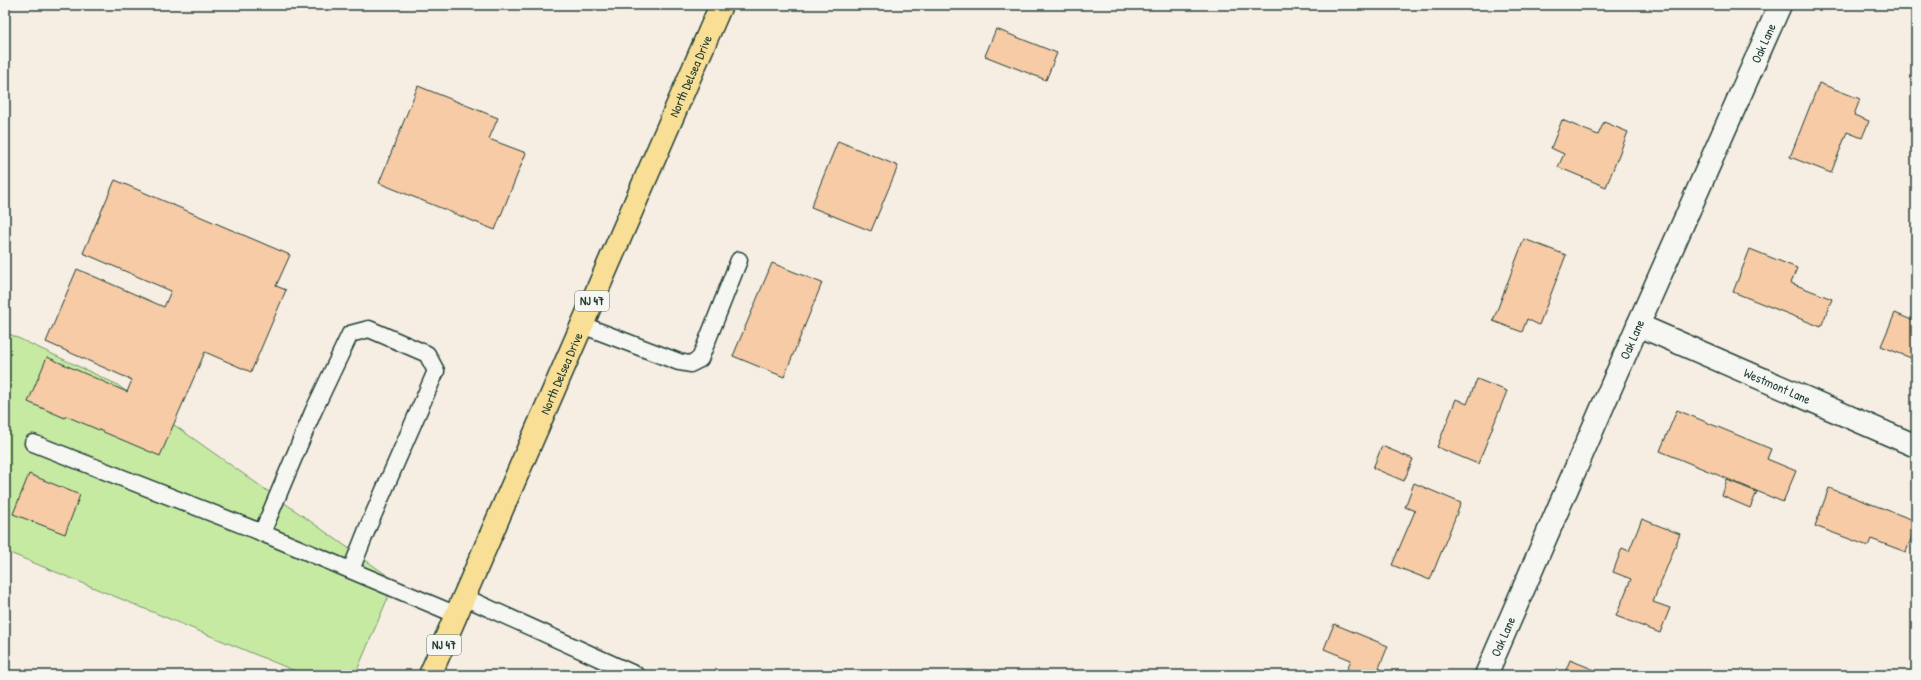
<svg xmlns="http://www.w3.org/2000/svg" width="1921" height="680" viewBox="0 0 1921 680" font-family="'Patrick Hand',sans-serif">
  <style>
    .green { fill: #c7eaa3; stroke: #73946c }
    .building { fill: #f6cba5; stroke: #1f3d34 }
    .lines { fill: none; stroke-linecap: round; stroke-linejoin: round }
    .service-casing { stroke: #1f3d34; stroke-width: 19 }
    .minor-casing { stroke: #1f3d34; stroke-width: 25 }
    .primary-casing { stroke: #1f3d34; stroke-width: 25 }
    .service { stroke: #f6f6f2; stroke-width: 16 }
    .minor { stroke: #f6f6f2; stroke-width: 22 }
    .primary { stroke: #f9df96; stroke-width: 22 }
    .labels { text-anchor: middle; stroke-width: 4; stroke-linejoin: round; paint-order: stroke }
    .shield { fill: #f6f6f2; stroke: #60746d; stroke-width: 1 }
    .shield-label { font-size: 12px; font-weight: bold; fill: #1f3d34 }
    .street-label { font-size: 13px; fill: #1f3d34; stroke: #f6f6f2 }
  </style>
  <rect width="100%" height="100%" fill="#f6ede3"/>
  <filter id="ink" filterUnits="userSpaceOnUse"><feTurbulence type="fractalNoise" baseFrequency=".025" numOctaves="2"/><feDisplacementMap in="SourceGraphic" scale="8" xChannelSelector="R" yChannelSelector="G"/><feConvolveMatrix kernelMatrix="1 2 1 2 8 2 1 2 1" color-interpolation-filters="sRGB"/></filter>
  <g filter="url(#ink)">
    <!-- green -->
    <polygon class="green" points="5,332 116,384 395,581 355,675 305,675 5,551"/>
    <!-- building -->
    <g class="building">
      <polygon points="996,29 1057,53 1046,80 985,56"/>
      <polygon points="1819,83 1860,99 1854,115 1869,121 1862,138 1847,132 1831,173 1790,157"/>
      <polygon points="418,86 498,118 489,139 526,153 495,230 379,183"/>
      <polygon points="1562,120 1598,135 1604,122 1628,132 1606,187 1558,167 1564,154 1551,148"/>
      <polygon points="838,141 898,166 871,231 811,207"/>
      <polygon points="115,180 290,255 276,286 286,290 251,372 205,352 160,456 66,416 65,418 28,402 47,357 127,392 132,380 46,342 77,269 164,307 171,291 83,253"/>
      <polygon points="1524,239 1566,255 1539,325 1527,319 1522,332 1493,321"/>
      <polygon points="1750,249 1797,268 1791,283 1832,299 1821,327 1733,292"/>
      <polygon points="772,263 822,283 784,377 733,356"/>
      <polygon points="1895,313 1916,322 1916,360 1881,346"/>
      <polygon points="1477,379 1507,391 1478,464 1437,447 1456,399 1467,404"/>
      <polygon points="1677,410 1771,449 1767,459 1796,471 1783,502 1660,451"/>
      <polygon points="1382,446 1413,459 1404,481 1373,468"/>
      <polygon points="29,474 80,495 65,534 13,514"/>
      <polygon points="1727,480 1757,492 1750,508 1722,496"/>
      <polygon points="1414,483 1461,503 1430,580 1392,565 1415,511 1405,507"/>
      <polygon points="1829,488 1916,521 1916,526 1906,552 1871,539 1868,546 1815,526"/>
      <polygon points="1642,519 1680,534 1653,602 1670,608 1660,633 1616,616 1631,579 1613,572 1622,548 1629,551"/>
      <polygon points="1334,624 1388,646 1379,668 1387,672 1386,675 1345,675 1351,660 1324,649"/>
      <polygon points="1570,660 1607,675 1564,675"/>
    </g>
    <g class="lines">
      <defs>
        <g id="service">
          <polyline points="582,325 679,362 690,364 700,359 739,260"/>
          <polyline points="33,443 263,533"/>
          <polyline points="351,570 368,527 436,371 427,354 369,329 350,334 313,412 262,533 457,615"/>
          <polyline points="464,597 636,675"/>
        </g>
        <g id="minor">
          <path id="s1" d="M 1638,325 L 1916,446"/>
          <path id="s2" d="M 1486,675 L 1638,325 L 1780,5"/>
        </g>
        <g id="primary">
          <path id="s3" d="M 430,675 L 721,5"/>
        </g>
      </defs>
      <!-- service casing -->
      <use href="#service" class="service-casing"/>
      <!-- minor casing -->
      <use href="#minor" class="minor-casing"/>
      <!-- primary casing -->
      <use href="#primary" class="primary-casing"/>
      <!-- service -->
      <use href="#service" class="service"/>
      <!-- minor -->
      <use href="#minor" class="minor"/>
      <!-- primary -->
      <use href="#primary" class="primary"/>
    </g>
  </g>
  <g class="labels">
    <!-- shield labels -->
    <g class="shield">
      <rect x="575" y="291" width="34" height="20" rx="3"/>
      <rect x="427" y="635" width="34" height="20" rx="3"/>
    </g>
    <g class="shield-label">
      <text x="592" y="305">NJ 47</text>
      <text x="444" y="649">NJ 47</text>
    </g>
    <!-- street labels -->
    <g class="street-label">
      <text dy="5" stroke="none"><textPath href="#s2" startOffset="690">Oak Lane</textPath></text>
      <text dy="5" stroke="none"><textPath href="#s3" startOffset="653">North Delsea Drive</textPath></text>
      <text dy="5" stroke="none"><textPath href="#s2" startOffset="366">Oak Lane</textPath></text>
      <text dy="5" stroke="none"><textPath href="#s3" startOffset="329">North Delsea Drive</textPath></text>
      <text dy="5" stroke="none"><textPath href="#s1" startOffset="152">Westmont Lane</textPath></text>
      <text dy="5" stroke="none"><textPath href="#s2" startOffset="42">Oak Lane</textPath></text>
    </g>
  </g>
  <!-- margin -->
  <rect width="1921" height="680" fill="none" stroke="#f6f6f2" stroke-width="20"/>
  <rect x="10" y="10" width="1901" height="660" fill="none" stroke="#1f3d34" stroke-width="1.5" filter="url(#ink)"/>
</svg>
